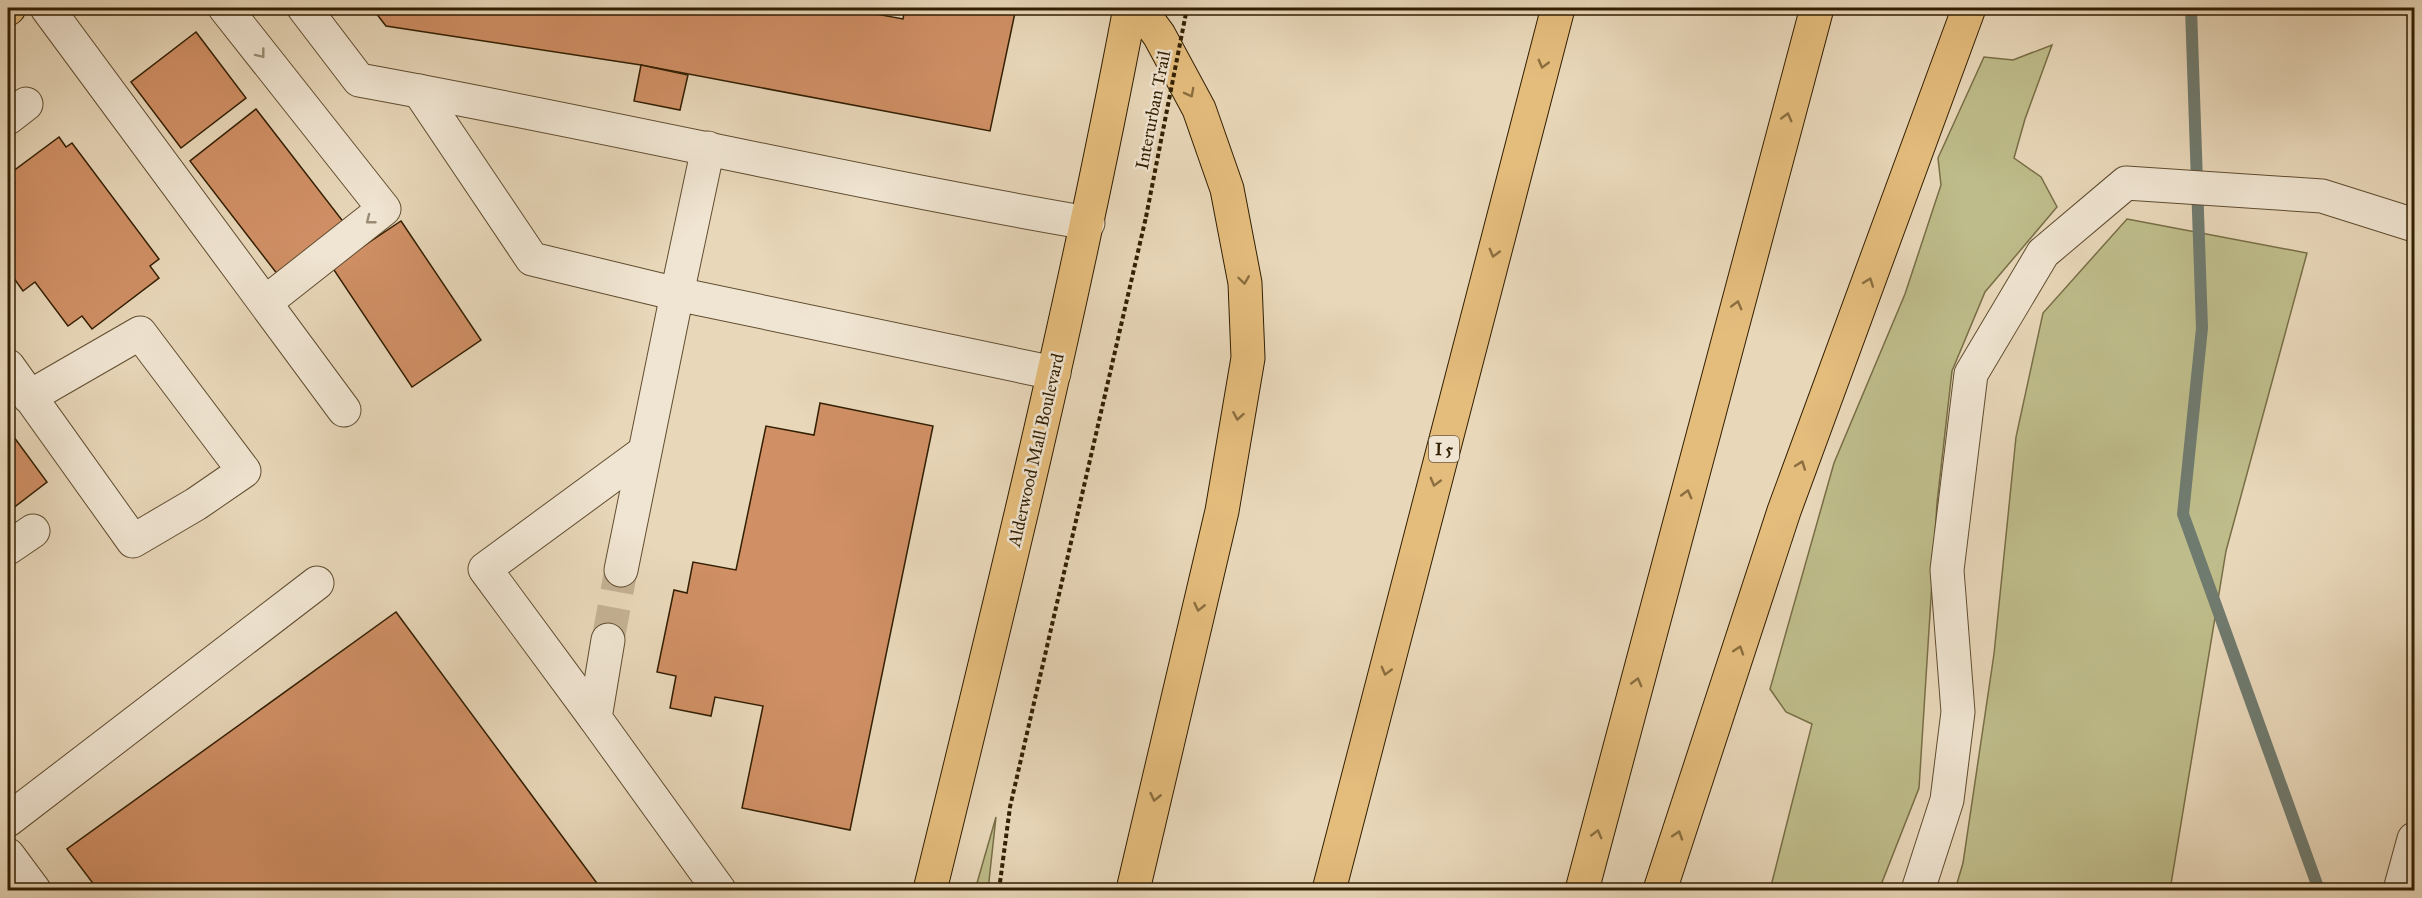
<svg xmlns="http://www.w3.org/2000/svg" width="2422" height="898" viewBox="0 0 2422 898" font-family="'IM FELL Great Primer',serif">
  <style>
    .green { fill: #bebc8a; stroke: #786e46; stroke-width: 1.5 }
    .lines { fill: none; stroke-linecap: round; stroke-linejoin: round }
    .stream { stroke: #707b6f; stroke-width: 12 }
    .building { fill: #d08f65; stroke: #321f02; stroke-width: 1.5 }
    .minor-tunnel { stroke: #c4b294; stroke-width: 33; stroke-dasharray: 33 16; stroke-linecap: butt }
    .minor-casing { stroke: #604d30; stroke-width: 35 }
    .major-casing { stroke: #321f02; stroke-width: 35 }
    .highway-casing { stroke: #321f02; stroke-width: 35 }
    .path { stroke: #321f02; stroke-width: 4; stroke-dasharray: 4.5 3; stroke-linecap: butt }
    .minor { stroke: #f0e5d2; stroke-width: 33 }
    .major { stroke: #e4bc7c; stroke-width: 33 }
    .highway { stroke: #e4bc7c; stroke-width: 33 }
    .path-bridge { stroke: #321f02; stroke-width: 4; stroke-dasharray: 4.5 3; stroke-linecap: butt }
    .oneway { stroke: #9a8c74 }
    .oneway2 { stroke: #8b6e3f }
    .labels { text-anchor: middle; stroke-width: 5; stroke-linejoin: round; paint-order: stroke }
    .shield { fill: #f0e5d2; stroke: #6b5a40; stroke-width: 1.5 }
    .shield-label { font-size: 16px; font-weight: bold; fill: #321f02 }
    .street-label { font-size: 18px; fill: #321f02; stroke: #f0e5d2 }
  </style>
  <rect width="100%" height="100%" fill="#e8d7b9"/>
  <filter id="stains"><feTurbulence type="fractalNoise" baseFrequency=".00333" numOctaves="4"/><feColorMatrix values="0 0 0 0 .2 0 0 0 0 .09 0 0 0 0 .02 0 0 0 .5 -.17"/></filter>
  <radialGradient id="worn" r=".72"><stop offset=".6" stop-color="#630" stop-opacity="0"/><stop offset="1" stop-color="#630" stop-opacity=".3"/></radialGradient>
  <!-- green -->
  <g class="green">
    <polygon points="2052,45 2025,119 2014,158 2041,177 2057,207 1985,292 1952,371 1937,503 1919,788 1879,890 1770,890 1812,724 1786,712 1770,689 1834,463 1905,294 1941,185 1938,158 1984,57 2013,60"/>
    <polygon points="2127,219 2307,253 2226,551 2170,890 1955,890 1963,863 1994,654 2016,437 2043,313"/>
    <polygon points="996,817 988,890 975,890"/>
  </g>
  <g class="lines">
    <!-- stream -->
    <polyline class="stream" points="2191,8 2202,328 2183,514 2319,890"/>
  </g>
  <!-- building -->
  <g class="building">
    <polygon points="372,8 871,8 870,13 903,19 905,8 1016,8 990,131 641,65 386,26"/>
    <polygon points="196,32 246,98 181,148 131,82"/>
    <polygon points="641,65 688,75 680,110 634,101"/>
    <polygon points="256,109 352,233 285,284 190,161"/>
    <polygon points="59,137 66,147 72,143 159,259 150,266 159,278 92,329 82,316 68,326 35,282 23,291 8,270 8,190 15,184 8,175"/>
    <polygon points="401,221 481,340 412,387 332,267"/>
    <polygon points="820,403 933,426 850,830 742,808 763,706 715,697 711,716 670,708 676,676 657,672 674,590 687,593 693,562 736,570 766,426 814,435"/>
    <polygon points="8,429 47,482 8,512"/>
    <polygon points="396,612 602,890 98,890 67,849"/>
  </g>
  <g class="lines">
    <!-- minor-tunnel -->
    <polyline class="minor-tunnel" points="608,640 621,570"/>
    <defs>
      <g id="minor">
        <polyline points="47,8 344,410"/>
        <polyline points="225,8 384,209 266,302"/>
        <path d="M 304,8 L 359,80 C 603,124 844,181 1088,223"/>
        <polyline points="419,91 532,259 677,294 708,148"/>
        <polyline points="8,118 26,104"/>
        <polyline points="8,366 133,541 196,504 244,471 140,333 29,397"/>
        <polyline points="8,548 33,531"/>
        <polyline points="621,570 677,294 1054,373"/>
        <polyline points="608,640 595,718 719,890"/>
        <polyline points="595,718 485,569 643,453"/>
        <polyline points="8,820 317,583"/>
        <polyline points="8,855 34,890"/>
        <polyline points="1918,890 1947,800 1958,712 1947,570 1971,374 2043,253 2126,183 2322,196 2414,225"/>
        <polyline points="2400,890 2414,839"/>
      </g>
      <g id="major">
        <polyline points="8,9 9,8"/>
        <path d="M 930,890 C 1002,597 1074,304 1130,8"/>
      </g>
      <g id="highway">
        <polyline points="1133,890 1222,511 1248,358 1245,283 1227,189 1199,109 1159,35 1139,8"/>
        <polyline points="1329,890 1558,8"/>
        <polyline points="1582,890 1817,8"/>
        <polyline points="1660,890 1784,511 1969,8"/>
      </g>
    </defs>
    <!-- minor casing -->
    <use href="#minor" class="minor-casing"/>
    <!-- major casing -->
    <use href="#major" class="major-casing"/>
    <!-- highway casing -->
    <use href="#highway" class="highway-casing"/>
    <!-- path -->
    <polyline class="path" points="999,890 1010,807 1146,217"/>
    <!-- minor -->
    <use href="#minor" class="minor"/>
    <!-- major -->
    <use href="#major" class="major"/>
    <!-- highway -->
    <use href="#highway" class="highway"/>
    <!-- path-bridge -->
    <polyline class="path-bridge" points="1146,217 1187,8"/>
  </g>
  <!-- one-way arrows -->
  <defs><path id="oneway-chevron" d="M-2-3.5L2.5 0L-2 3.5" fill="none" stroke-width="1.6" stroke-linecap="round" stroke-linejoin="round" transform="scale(1.5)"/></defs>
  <g class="oneway">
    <use href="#oneway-chevron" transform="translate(261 54) rotate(52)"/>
    <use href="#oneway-chevron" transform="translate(370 220) rotate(142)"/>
  </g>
  <g class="oneway2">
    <use href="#oneway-chevron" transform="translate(1543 64) rotate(105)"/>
    <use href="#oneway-chevron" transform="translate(1190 93) rotate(62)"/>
    <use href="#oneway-chevron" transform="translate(1787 117) rotate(-75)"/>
    <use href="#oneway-chevron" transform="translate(1494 253) rotate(105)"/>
    <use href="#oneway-chevron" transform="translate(1244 280) rotate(82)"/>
    <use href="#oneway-chevron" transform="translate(1869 282) rotate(-70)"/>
    <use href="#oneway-chevron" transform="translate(1737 305) rotate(-75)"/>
    <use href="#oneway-chevron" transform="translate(1238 416) rotate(100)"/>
    <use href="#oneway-chevron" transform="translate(1801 465) rotate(-70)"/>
    <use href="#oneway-chevron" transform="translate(1435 482) rotate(105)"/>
    <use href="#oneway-chevron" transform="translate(1687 494) rotate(-75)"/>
    <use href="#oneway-chevron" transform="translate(1199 607) rotate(103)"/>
    <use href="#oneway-chevron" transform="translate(1739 650) rotate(-72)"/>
    <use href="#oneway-chevron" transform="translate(1386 671) rotate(105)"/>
    <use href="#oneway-chevron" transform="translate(1637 682) rotate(-75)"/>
    <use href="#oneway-chevron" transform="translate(1155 797) rotate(103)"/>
    <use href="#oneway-chevron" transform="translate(1597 834) rotate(-75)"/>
    <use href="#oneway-chevron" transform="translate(1678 835) rotate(-72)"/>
  </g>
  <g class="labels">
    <!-- shield labels -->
    <rect class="shield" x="1429" y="436" width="30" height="26" rx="4.5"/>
    <g class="shield-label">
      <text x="1444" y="455">I 5</text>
    </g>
    <!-- street labels -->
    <g class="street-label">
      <text transform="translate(1153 110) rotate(-79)" y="6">Interurban Trail</text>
      <text transform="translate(1036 450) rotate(-77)" y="6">Alderwood Mall Boulevard</text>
    </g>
  </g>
  <!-- margin -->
  <rect width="2422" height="898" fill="none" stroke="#e8d7b9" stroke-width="30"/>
  <rect x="9" y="9" width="2404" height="880" fill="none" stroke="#321f02" stroke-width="3"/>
  <rect x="15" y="15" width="2392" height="868" fill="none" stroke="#321f02" stroke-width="1.5"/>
  <rect width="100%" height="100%" filter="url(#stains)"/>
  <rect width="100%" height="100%" fill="url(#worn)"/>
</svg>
